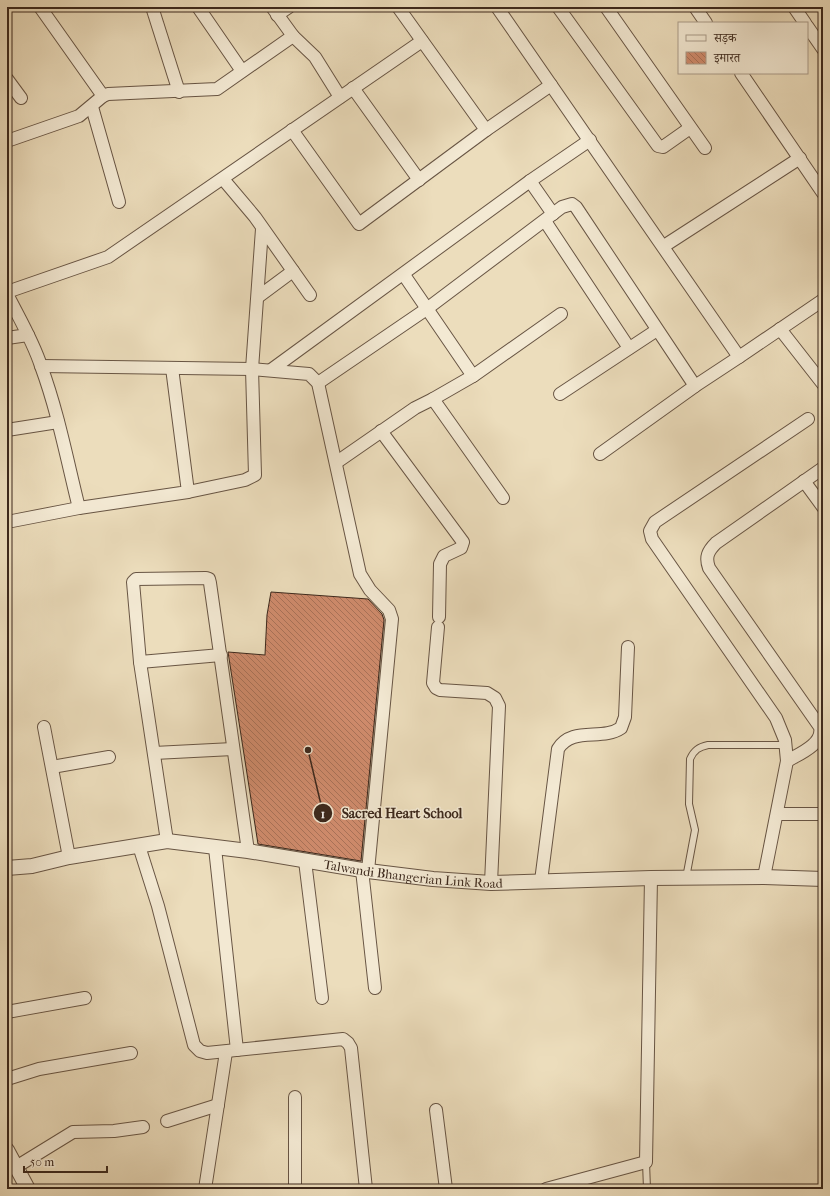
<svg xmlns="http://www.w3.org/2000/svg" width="830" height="1196" viewBox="0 0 830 1196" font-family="'IM FELL French Canon','Noto Serif Devanagari',serif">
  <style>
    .building { fill: url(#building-back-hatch); stroke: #3c281c; filter: url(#shadow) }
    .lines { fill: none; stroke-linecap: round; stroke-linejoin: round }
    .service-casing { stroke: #685544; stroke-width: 8 }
    .minor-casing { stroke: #685544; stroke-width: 14 }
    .tertiary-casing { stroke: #685544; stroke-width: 16 }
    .service { stroke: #f3e9d3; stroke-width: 6 }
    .minor { stroke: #f3e9d3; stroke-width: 12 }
    .tertiary { stroke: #f3e9d3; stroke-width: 14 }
    .labels { text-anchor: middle; stroke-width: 3; stroke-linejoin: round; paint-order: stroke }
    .street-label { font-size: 13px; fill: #3c281c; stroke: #f3e9d3 }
    .leader { fill: none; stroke: #3c281c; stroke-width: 1.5 }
    .callout-dot { fill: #3c281c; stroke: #f3e9d3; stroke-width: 1.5 }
    .mark-label { font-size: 12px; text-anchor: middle; font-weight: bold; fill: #fff }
    .callout-label { font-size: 14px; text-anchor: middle; font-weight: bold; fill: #3c281c; stroke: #f3e9d3; stroke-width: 3; stroke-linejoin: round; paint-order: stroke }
  </style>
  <defs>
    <pattern id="building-back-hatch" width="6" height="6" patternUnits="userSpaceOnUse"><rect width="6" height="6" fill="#cf8b6c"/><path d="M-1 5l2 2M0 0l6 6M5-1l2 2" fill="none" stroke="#a97258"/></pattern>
    <filter id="shadow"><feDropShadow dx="2.5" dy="4.5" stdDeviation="2" flood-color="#0004"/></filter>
  </defs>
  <rect width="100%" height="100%" fill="#ecddbc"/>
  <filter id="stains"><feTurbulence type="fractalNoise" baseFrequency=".005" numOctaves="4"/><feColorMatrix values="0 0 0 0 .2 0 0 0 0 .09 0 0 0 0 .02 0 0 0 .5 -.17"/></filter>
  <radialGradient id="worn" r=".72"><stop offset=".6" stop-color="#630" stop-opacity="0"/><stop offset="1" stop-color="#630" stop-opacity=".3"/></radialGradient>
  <!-- building -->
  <polygon class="building" points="271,592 368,599 382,614 384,620 361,861 258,844 228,652 265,655 267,615"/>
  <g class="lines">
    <defs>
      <g id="service">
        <path d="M 686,878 L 695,830 L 689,804 L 690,759 C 694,750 699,747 708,745 L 785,745"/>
        <polyline points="646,1162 647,1189"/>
      </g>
      <g id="minor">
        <polyline points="40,7 103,96"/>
        <polyline points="152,7 179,92"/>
        <polyline points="198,7 242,71"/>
        <polyline points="272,7 293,36 315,57 340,97"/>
        <polyline points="497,7 739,357 695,386 600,454"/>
        <polyline points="558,7 658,146 663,147 690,128"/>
        <polyline points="606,7 705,148"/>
        <polyline points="695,7 706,23"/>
        <polyline points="794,7 805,23"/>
        <polyline points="277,15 289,7"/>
        <polyline points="807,26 823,49"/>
        <polyline points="741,73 823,193"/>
        <polyline points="7,79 21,98"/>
        <polyline points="353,88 419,180"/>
        <polyline points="92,107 119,202"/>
        <polyline points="292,130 359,224 486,130 398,7"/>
        <polyline points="486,130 551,85"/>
        <polyline points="7,141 79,116 103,96 108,94 217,89 293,36"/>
        <polyline points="223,179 255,217 310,295"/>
        <polyline points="530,181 553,214"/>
        <polyline points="545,221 629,348"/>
        <polyline points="664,246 800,158"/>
        <polyline points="404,275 473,376 561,314"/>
        <polyline points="7,292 108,257 422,41"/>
        <path d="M 7,294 C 19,318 33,341 41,366 C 58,412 67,460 79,508 L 7,522"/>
        <polyline points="258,297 293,271"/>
        <polyline points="780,329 823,384"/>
        <polyline points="7,338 28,335"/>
        <polyline points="739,357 823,300"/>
        <polyline points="41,366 252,369 309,374 318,383 360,574 370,590 389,610 392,619 368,871"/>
        <polyline points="271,370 530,181 590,140"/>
        <polyline points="318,383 428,308 562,207 572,204 576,207 695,386"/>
        <polyline points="560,394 657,330"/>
        <polyline points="433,399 473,376"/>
        <polyline points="7,430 58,422"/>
        <polyline points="381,431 463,542 461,548 444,556 440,564 439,617"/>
        <polyline points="337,462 415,408 433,399 503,498"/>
        <polyline points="804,481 823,507"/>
        <polyline points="188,492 245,480 255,475 252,369 262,229"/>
        <polyline points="79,508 188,492 172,368"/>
        <polyline points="438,627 433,683 436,688 440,690 487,693 495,698 499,706 491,883"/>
        <polyline points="140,662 221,655"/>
        <polyline points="44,727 69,857"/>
        <polyline points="154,753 233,749"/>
        <path d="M 787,761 C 799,754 824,744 820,727 L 709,568 C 705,557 708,551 716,543 L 823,468"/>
        <polyline points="52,767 109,757"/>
        <polyline points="777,814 823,814"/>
        <polyline points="167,841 140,662 133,582 136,579 206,578 209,579 210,583 248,851"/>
        <polyline points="139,846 158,906 194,1045 200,1051 207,1053 343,1039 348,1043 351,1048 366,1189"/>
        <polyline points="215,848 237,1050"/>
        <polyline points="305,861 322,998"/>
        <polyline points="362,870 375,988"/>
        <polyline points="764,877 787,761 785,740 776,718 652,539 650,531 655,522 808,419"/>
        <path d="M 541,881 L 558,749 C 572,726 602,741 621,728 L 625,717 L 628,647"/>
        <polyline points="7,1012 85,998"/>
        <polyline points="7,1079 39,1069 131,1053"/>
        <polyline points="295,1097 295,1189"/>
        <polyline points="436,1110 446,1189"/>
        <polyline points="167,1121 218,1105"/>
        <polyline points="16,1167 73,1132 114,1131 143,1127"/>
        <polyline points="205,1189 226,1052"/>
        <polyline points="546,1189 646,1162 651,878"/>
      </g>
      <g id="tertiary">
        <path id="s1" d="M 7,868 L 32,866 L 69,857 L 167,841 L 248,851 L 368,871 L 433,879 L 491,883 L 651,878 L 764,877 L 823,879"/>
        <polyline points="7,1150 28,1189"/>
      </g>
    </defs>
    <!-- service casing -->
    <use href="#service" class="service-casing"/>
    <!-- minor casing -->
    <use href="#minor" class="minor-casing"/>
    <!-- tertiary casing -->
    <use href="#tertiary" class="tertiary-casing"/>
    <!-- service -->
    <use href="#service" class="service"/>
    <!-- minor -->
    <use href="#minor" class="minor"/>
    <!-- tertiary -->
    <use href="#tertiary" class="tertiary"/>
  </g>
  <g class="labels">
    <!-- street labels -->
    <g class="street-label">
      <text dy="5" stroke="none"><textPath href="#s1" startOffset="411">Talwandi Bhangerian Link Road</textPath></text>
    </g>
  </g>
  <!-- callouts -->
  <path class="leader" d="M308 750L323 813"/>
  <g class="callout-dot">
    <circle cx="308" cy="750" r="4"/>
    <circle cx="323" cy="813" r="10"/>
  </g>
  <g class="mark-label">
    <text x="323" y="818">1</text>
  </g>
  <g class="callout-label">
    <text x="402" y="818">Sacred Heart School</text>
  </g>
  <!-- margin -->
  <rect width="830" height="1196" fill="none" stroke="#ecddbc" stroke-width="24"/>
  <rect x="8" y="8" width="814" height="1180" fill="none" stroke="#3c281c" stroke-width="2"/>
  <rect x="12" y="12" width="806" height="1172" fill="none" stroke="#3c281c"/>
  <!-- legend -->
  <rect x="678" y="22" width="130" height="52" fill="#f3e9d3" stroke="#aa9c8a"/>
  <rect x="686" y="35" width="20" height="6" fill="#f3e9d3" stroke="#aa9c8a"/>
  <text x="714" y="42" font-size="12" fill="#3c281c">सड़क</text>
  <rect x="686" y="52" width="20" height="12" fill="url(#building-back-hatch)" stroke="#aa9c8a"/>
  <text x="714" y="62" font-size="12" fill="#3c281c">इमारत</text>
  <!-- scale -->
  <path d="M24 1166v6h83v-6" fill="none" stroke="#3c281c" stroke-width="2"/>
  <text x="30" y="1166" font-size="12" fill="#3c281c" stroke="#f3e9d3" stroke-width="3" paint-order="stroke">50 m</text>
  <rect width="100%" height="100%" filter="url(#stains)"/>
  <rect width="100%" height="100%" fill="url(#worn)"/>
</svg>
